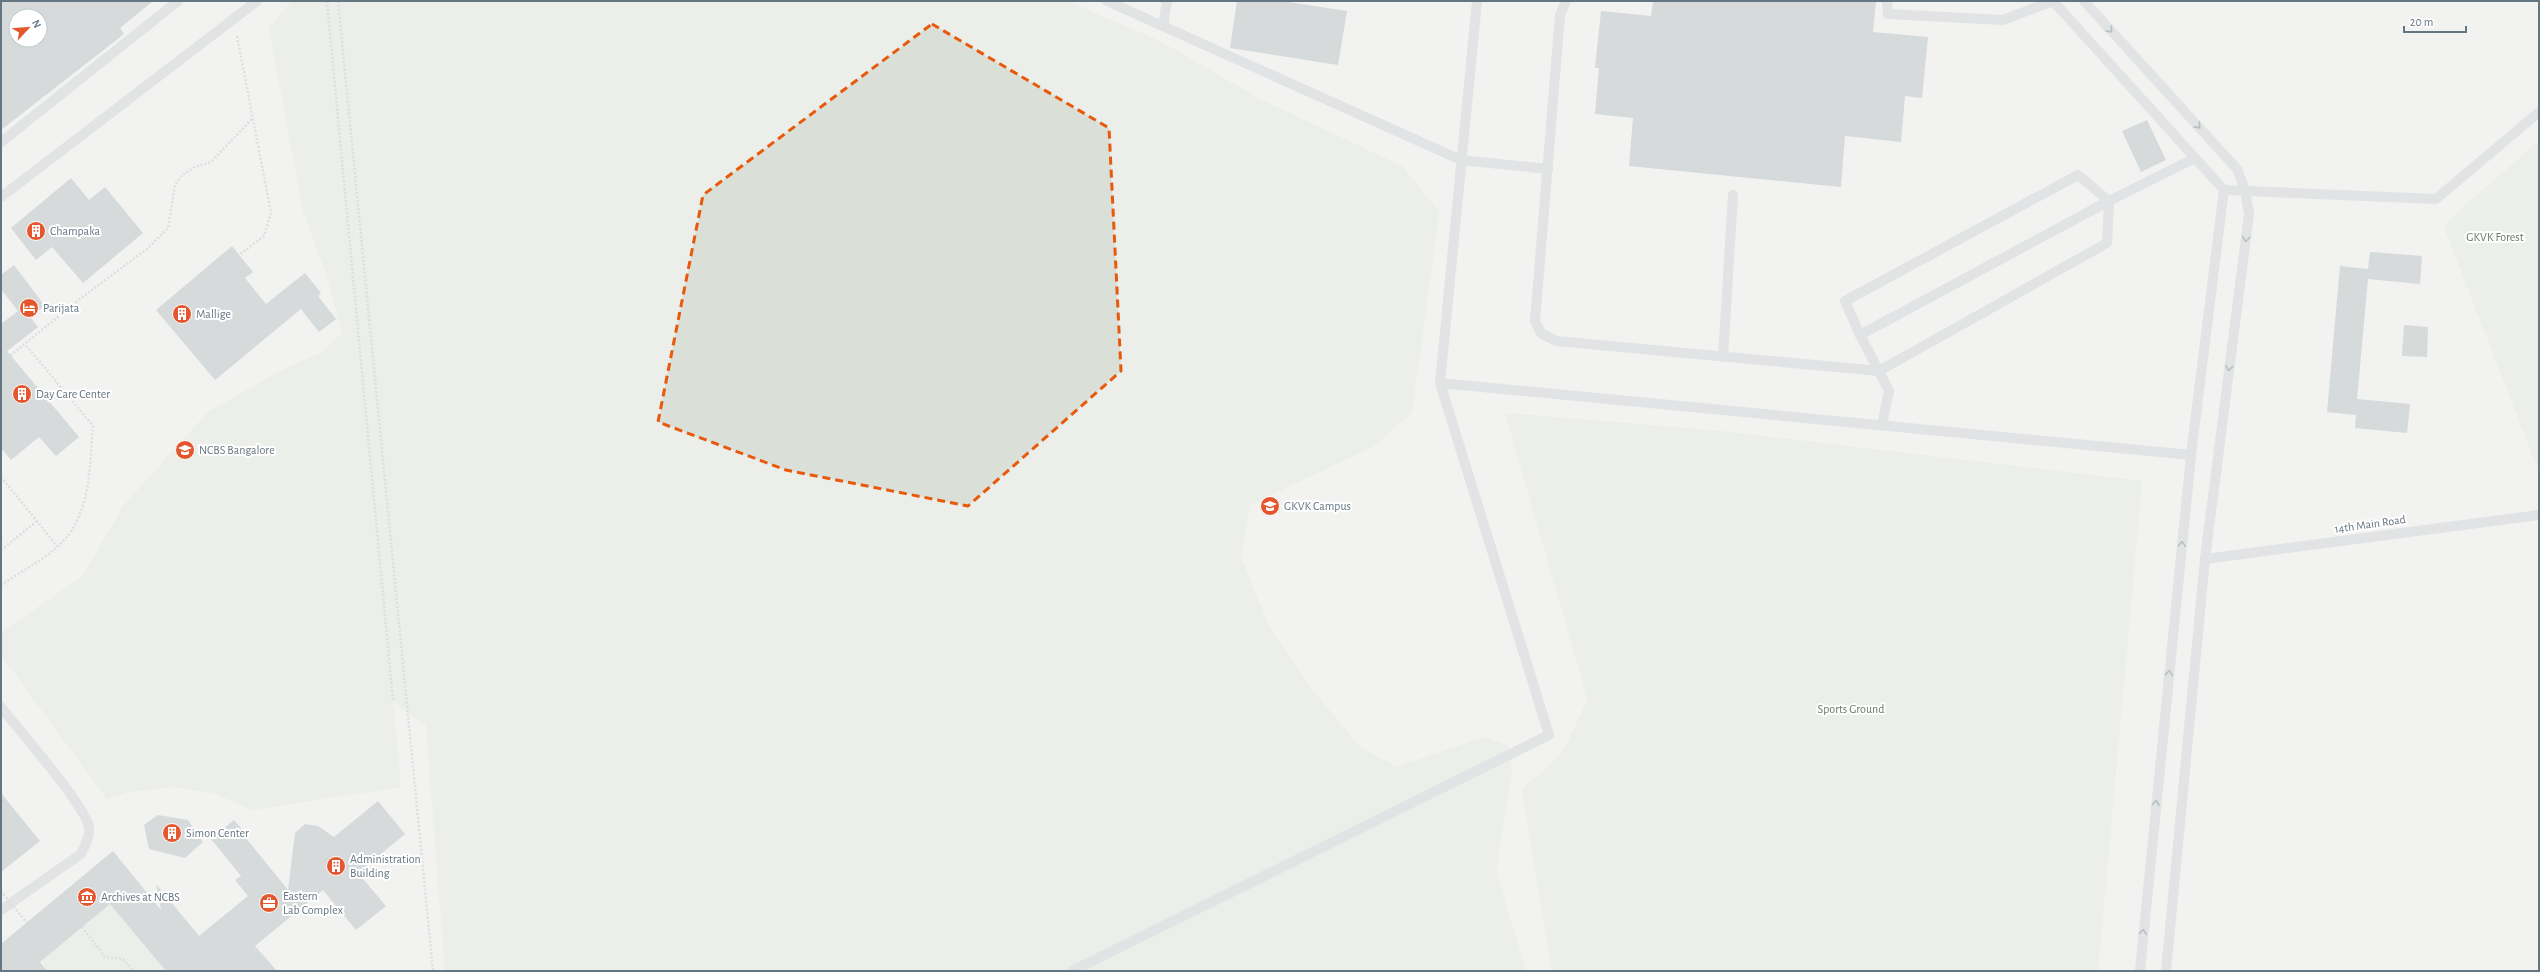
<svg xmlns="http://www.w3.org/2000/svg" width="2540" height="972" viewBox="0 0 2540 972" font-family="'Alegreya Sans',sans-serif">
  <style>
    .built { fill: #e8e9e9; fill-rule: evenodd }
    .green { fill: #dadfd7 }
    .building { fill: #aab3b9; fill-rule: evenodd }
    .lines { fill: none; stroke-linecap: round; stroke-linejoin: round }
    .path { stroke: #bbbfc2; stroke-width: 2.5; stroke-dasharray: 2 2; stroke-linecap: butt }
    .service { stroke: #c3c8cc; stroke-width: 10 }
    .path-bridge { stroke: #bbbfc2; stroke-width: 2.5; stroke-dasharray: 2 2; stroke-linecap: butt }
    .oneway { stroke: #6a7a87 }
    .marked { fill: none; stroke: #e8590c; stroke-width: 3; stroke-dasharray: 8 5; stroke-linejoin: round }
    .labels { text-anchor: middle; stroke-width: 4; stroke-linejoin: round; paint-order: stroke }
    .poi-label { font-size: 12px; fill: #657683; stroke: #fff; text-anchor: start }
    .park-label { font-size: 12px; fill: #687a64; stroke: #fff }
    .street-label { font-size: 12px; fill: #657683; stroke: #fff }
  </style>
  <rect width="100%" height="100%" fill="#fafaf8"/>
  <!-- built -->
  <path class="built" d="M 1,1 L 2539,1 L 2539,971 L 1,971 ZM 16,16 L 40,16 L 40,40 L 16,40 Z"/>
  <!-- green -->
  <g class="green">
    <polygon points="292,1 1067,1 1160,41 1260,99 1402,166 1439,212 1412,412 1376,445 1250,505 1241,558 1271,630 1315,693 1360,747 1397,767 1485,737 1508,746 1512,772 1496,871 1526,971 445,971 426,725 393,702 401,787 252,810 214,793 173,787 128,792 107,799 1,655 1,632 82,577 124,505 208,412 280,371 324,351 342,332 326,274 303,211 269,28"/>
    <polygon points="2539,141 2539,472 2444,227 2462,208"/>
    <path d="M 1505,413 L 1720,431 L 2142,481 L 2098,971 L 1552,971 L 1522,789 C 1533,779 1547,769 1557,758 C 1571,741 1577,718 1588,700 Z"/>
    <polygon points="110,904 166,971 47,971 42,960"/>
  </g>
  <!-- building -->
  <g class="building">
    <path d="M 1,1 L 153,1 L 120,28 L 124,34 L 1,130 ZM 16,16 L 40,16 L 40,40 L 16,40 Z"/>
    <polygon points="1237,1 1282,1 1347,11 1338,65 1230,48"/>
    <polygon points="1653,1 1876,1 1873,32 1928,37 1922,98 1905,96 1901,142 1845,136 1841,187 1629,166 1633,118 1595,114 1599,68 1595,68 1601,11 1651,16"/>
    <polygon points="2147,120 2166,160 2141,172 2122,131"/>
    <polygon points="71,178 89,200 105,187 143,233 83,283 52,247 36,260 11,228"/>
    <polygon points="232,246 253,272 245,278 266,304 305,273 321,293 318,296 336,319 319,332 301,309 215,380 156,310"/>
    <polygon points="2370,252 2422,256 2420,284 2368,279 2357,399 2410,404 2407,433 2355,428 2356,415 2327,412 2340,266 2368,269"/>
    <polygon points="14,265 45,306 30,317 38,327 7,351 79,437 56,456 39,437 11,460 1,448 1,324 18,311 1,289 1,275"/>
    <polygon points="2404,325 2428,327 2427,357 2402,356"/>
    <polygon points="1,793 40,841 1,872"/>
    <polygon points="378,801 405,834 358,873 386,906 356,930 323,890 255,946 277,971 166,971 110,904 40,962 47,971 1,971 1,944 113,851 161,910 156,884 199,936 248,896 235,880 241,876 211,839 234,820 247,835 245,837 288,890 295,833 305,824 318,826 334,837"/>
    <polygon points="158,815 188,820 203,842 185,858 149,849 144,825"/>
  </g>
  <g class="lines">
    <!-- path -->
    <g class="path">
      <polyline points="327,1 393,701"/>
      <polyline points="338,1 433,971"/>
      <polyline points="237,36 271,213 264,236 239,255"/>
      <polyline points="1,363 85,295 147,249 168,228 175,185 182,175 195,167 211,162 252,119"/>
      <polyline points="1,477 57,546"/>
      <polyline points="1,550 37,521"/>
      <path d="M 1,585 C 23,570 54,555 70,533 C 91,503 90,461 93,426 L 25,344"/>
      <polyline points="82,927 105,957 123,959 133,971"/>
    </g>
    <!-- service -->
    <g class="service">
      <polyline points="1107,1 1461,160 1548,169"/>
      <polyline points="1477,1 1440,383 2191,455"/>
      <polyline points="1566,1 1560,15 1535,321 1541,333 1556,341 1879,371 2107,243 2109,201 2078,175 1845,301 1860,335"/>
      <polyline points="1887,1 1888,14 2003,20 2053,1"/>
      <polyline points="2053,1 2224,190 2191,455 2140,971"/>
      <polyline points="2084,1 2237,169 2245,190 2249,214 2205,559 2166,971"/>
      <polyline points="1163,26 1167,1"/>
      <polyline points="1,142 178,1"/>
      <polyline points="2224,190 2436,199 2539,112"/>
      <polyline points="1,197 257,1"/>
      <polyline points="1723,357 1733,195"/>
      <polyline points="1882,425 1889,391 1860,335 2109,201 2195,158"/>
      <polyline points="2205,559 2539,515"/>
      <path d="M 1,707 C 17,728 87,807 89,828 C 90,836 85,846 81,854 L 1,910"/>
      <polyline points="1072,971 1549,735 1440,383"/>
    </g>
    <!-- path-bridge -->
    <polyline class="path-bridge" points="1,891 27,923"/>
  </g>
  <!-- one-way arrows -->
  <defs><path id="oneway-chevron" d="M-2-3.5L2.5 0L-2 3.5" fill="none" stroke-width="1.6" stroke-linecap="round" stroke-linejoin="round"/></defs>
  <g class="oneway">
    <use href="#oneway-chevron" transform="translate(2110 30) rotate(48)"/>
    <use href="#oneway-chevron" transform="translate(2198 126) rotate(48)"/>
    <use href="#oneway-chevron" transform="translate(2246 239) rotate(97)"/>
    <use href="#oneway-chevron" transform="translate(2229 368) rotate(97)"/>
    <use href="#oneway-chevron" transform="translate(2182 544) rotate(-84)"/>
    <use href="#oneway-chevron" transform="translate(2169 673) rotate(-84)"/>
    <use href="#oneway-chevron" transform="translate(2156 803) rotate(-84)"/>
    <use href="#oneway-chevron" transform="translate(2143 932) rotate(-84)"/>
  </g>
  <!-- marked area -->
  <path d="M0 0H2540V972H0ZM 932,24 L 1109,128 L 1121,371 L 968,506 L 786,470 L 658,422 L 703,195 Z" fill="#fafaf8" fill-opacity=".55" fill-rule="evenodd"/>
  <path class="marked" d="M 932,24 L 1109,128 L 1121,371 L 968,506 L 786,470 L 658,422 L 703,195 Z"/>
  <!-- icons -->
  <defs>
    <symbol id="building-disc" viewBox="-11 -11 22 22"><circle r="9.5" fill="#e4572e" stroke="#fff"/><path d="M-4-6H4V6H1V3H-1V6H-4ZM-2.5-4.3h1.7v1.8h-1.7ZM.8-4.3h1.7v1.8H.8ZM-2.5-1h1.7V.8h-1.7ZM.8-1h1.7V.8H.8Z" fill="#fff"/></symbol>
    <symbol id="hotel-disc" viewBox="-11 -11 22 22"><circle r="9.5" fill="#e4572e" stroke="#fff"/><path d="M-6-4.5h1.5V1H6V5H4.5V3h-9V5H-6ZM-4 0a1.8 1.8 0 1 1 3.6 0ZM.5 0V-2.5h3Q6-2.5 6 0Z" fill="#fff"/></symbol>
    <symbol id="university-disc" viewBox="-11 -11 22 22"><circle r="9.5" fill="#e4572e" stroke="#fff"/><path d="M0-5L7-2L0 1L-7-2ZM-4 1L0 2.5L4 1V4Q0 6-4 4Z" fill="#fff"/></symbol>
    <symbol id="museum-disc" viewBox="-11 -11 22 22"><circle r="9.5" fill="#e4572e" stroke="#fff"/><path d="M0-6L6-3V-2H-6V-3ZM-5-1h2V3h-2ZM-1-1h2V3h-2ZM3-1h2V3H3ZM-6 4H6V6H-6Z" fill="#fff"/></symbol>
    <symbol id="office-disc" viewBox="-11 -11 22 22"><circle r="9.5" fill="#e4572e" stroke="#fff"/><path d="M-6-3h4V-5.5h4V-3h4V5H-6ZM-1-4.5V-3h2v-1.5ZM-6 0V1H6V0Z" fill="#fff"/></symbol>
  </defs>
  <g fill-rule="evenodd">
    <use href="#building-disc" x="25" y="220" width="22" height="22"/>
    <use href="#hotel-disc" x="18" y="297" width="22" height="22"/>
    <use href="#building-disc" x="171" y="303" width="22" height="22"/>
    <use href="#building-disc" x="11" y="383" width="22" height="22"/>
    <use href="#university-disc" x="174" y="439" width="22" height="22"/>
    <use href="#university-disc" x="1259" y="495" width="22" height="22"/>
    <use href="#building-disc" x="161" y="822" width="22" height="22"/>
    <use href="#building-disc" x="325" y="855" width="22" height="22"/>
    <use href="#museum-disc" x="76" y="886" width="22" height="22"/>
    <use href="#office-disc" x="258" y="892" width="22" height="22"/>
  </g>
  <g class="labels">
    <!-- poi labels -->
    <g class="poi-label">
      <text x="50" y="235">Champaka</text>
      <text x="43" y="312">Parijata</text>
      <text x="196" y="318">Mallige</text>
      <text x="36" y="398">Day Care Center</text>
      <text x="199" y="454">NCBS Bangalore</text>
      <text x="1284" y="510">GKVK Campus</text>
      <text x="186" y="837">Simon Center</text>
      <text x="350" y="863">Administration<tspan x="350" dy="14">Building</tspan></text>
      <text x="283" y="900">Eastern<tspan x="283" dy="14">Lab Complex</tspan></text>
      <text x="101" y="901">Archives at NCBS</text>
    </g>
    <!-- park labels -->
    <g class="park-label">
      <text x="2495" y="241">GKVK Forest</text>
      <text x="1851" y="713">Sports Ground</text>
    </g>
    <!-- street labels -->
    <g class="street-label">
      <text transform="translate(2370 524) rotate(-8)" y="4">14th Main Road</text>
    </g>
  </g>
  <!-- border -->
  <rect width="2540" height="972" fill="none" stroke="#657683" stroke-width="4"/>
  <!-- north arrow -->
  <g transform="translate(28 28) rotate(64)"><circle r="19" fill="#ffffff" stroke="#c1c8cd"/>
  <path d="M0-3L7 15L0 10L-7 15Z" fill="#e4572e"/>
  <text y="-6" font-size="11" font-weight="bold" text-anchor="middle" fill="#657683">N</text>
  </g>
  <!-- scale -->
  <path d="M2404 26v6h62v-6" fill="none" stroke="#657683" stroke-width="2"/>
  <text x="2410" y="26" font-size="12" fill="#657683" stroke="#ffffff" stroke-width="3" paint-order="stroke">20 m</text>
</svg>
